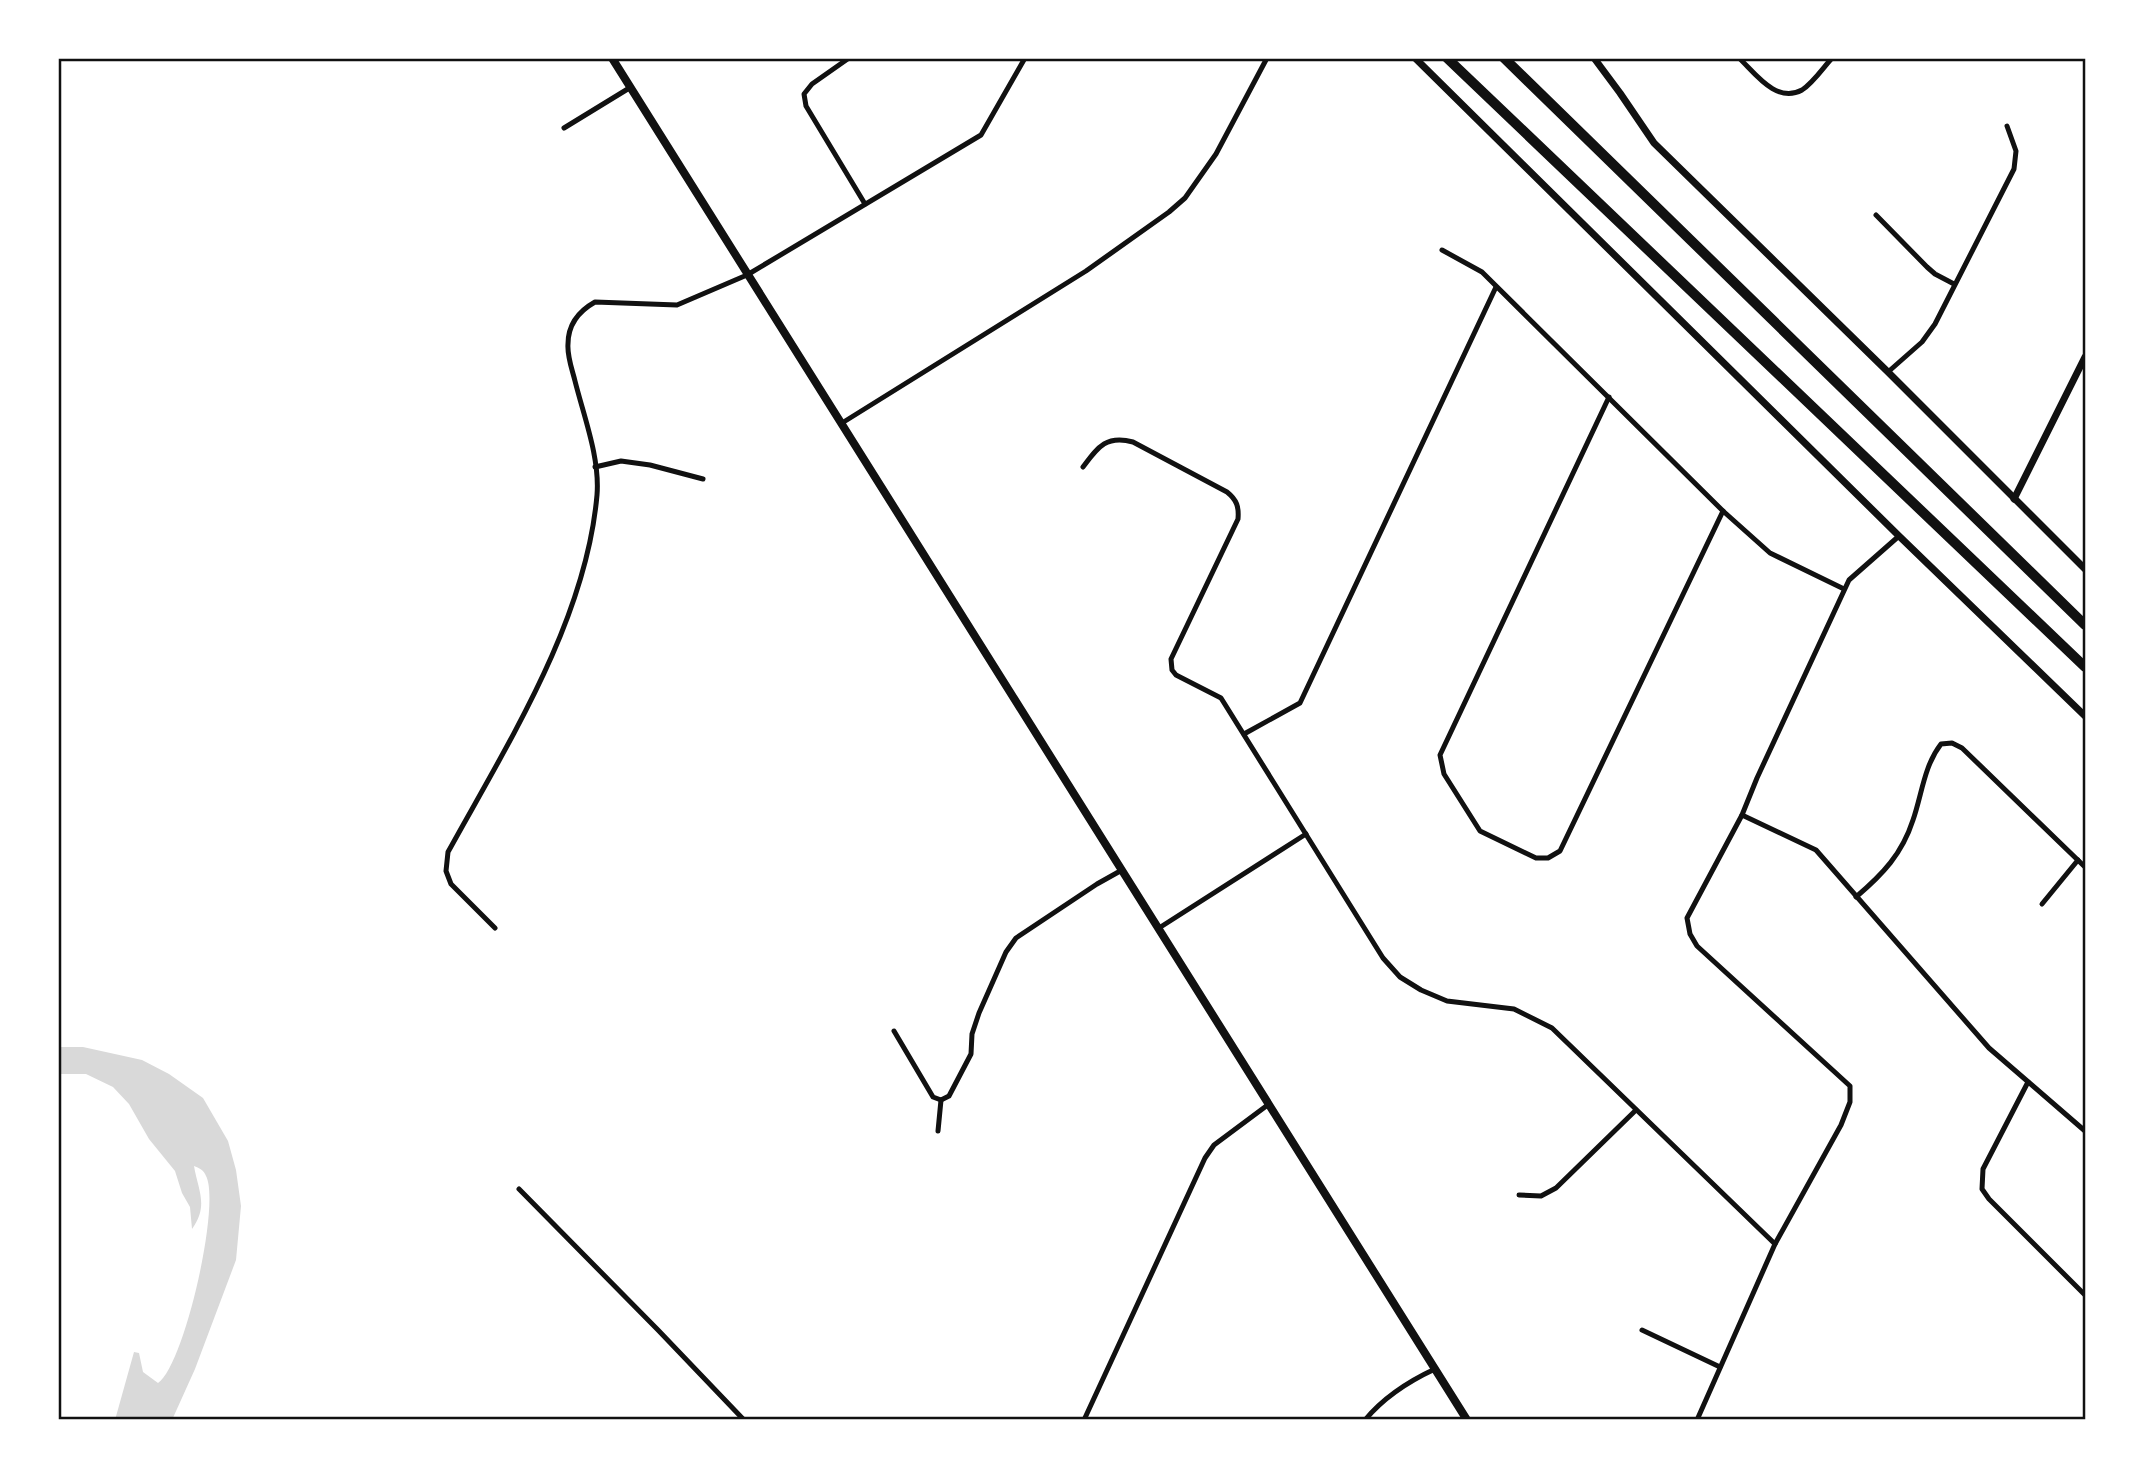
<svg xmlns="http://www.w3.org/2000/svg" width="2143" height="1478" viewBox="0 0 2143 1478" font-family="Lato,sans-serif">
  <style>
    .water { fill: #d9d9d9 }
    .lines { fill: none; stroke-linecap: round; stroke-linejoin: round }
    .minor { stroke: #111; stroke-width: 5 }
    .tertiary { stroke: #111; stroke-width: 7 }
    .secondary { stroke: #111; stroke-width: 8 }
    .motorway { stroke: #111; stroke-width: 10 }
    .neatline { fill: none; stroke: #111; stroke-width: 2.5 }
  </style>
  <rect width="100%" height="100%" fill="#fff"/>
  <!-- water -->
  <path class="water" d="M 58,1047 L 83,1047 L 142,1060 L 169,1074 L 203,1098 L 228,1141 L 236,1170 L 241,1206 L 236,1260 L 195,1369 L 172,1420 L 115,1420 L 134,1352 L 139,1353 L 143,1372 L 158,1383 C 184,1366 221,1204 206,1176 C 204,1170 199,1168 194,1166 C 198,1190 209,1206 192,1229 L 190,1207 L 182,1193 L 175,1171 L 149,1139 L 129,1104 L 113,1087 L 86,1074 L 58,1074 Z"/>
  <g class="lines">
    <!-- minor -->
    <g class="minor">
      <polyline points="849,58 812,84 804,94 806,106 865,204"/>
      <path d="M 1739,58 C 1755,73 1776,104 1802,90 C 1813,83 1823,68 1832,58"/>
      <polyline points="564,128 631,87"/>
      <polyline points="1876,215 1927,267 1935,274 1954,284"/>
      <polyline points="1442,250 1482,272 1723,511 1770,553 1844,589"/>
      <polyline points="1888,372 1922,342 1935,324 2014,169 2016,151 2007,126"/>
      <polyline points="1609,397 1440,755 1444,774 1480,831 1536,858 1548,858 1560,851 1723,511"/>
      <polyline points="842,423 1086,271 1169,212 1185,198 1216,154 1267,58"/>
      <polyline points="595,467 621,461 650,465 703,479"/>
      <path d="M 1083,467 C 1098,447 1106,435 1133,442 L 1227,492 C 1237,500 1239,507 1238,519 L 1171,659 L 1172,670 L 1176,675 L 1221,698 L 1383,958 L 1400,977 L 1421,990 L 1447,1001 L 1514,1009 L 1552,1028 L 1775,1244"/>
      <polyline points="1244,734 1300,703 1496,287"/>
      <polyline points="1742,815 1816,850 1989,1048 2085,1131"/>
      <path d="M 1856,897 C 1883,874 1902,854 1913,820 C 1922,794 1924,766 1941,744 L 1952,743 L 1962,748 L 2085,867"/>
      <polyline points="2042,904 2078,860"/>
      <path d="M 495,928 L 451,884 L 446,871 L 448,852 C 508,743 586,621 597,495 C 600,458 584,417 575,381 C 572,369 567,356 568,344 C 568,325 579,311 595,302 L 677,305 L 747,275 L 981,135 L 1025,58"/>
      <polyline points="1159,928 1306,834"/>
      <polyline points="894,1031 933,1097 941,1100 949,1096 971,1054 972,1034 979,1013 1006,952 1016,938 1097,884 1122,870"/>
      <polyline points="2028,1082 1983,1169 1982,1189 1989,1199 2085,1295"/>
      <polyline points="938,1131 941,1100"/>
      <polyline points="519,1189 658,1330 744,1420"/>
      <polyline points="1519,1195 1541,1196 1556,1188 1636,1110"/>
      <polyline points="1642,1330 1720,1367"/>
      <polyline points="1084,1420 1205,1158 1214,1145 1269,1104"/>
      <path d="M 1365,1420 C 1384,1397 1407,1382 1435,1369"/>
      <polyline points="1697,1420 1775,1244 1841,1125 1850,1102 1850,1086 1697,946 1690,934 1687,918 1742,815 1757,778 1849,580 1899,536"/>
    </g>
    <!-- tertiary -->
    <g class="tertiary">
      <polyline points="1415,58 1899,536 2085,716"/>
      <polyline points="1594,58 1620,93 1654,143 1888,372 2085,569"/>
      <polyline points="2014,499 2085,357"/>
    </g>
    <!-- secondary -->
    <polyline class="secondary" points="612,58 1467,1420"/>
    <!-- motorway -->
    <g class="motorway">
      <polyline points="1447,58 2085,667"/>
      <polyline points="1504,58 2085,625"/>
    </g>
  </g>
  <!-- border -->
  <rect width="2143" height="1478" fill="none" stroke="#ffffff" stroke-width="119"/>
  <rect x="60" y="60" width="2024" height="1358" class="neatline"/>
</svg>
